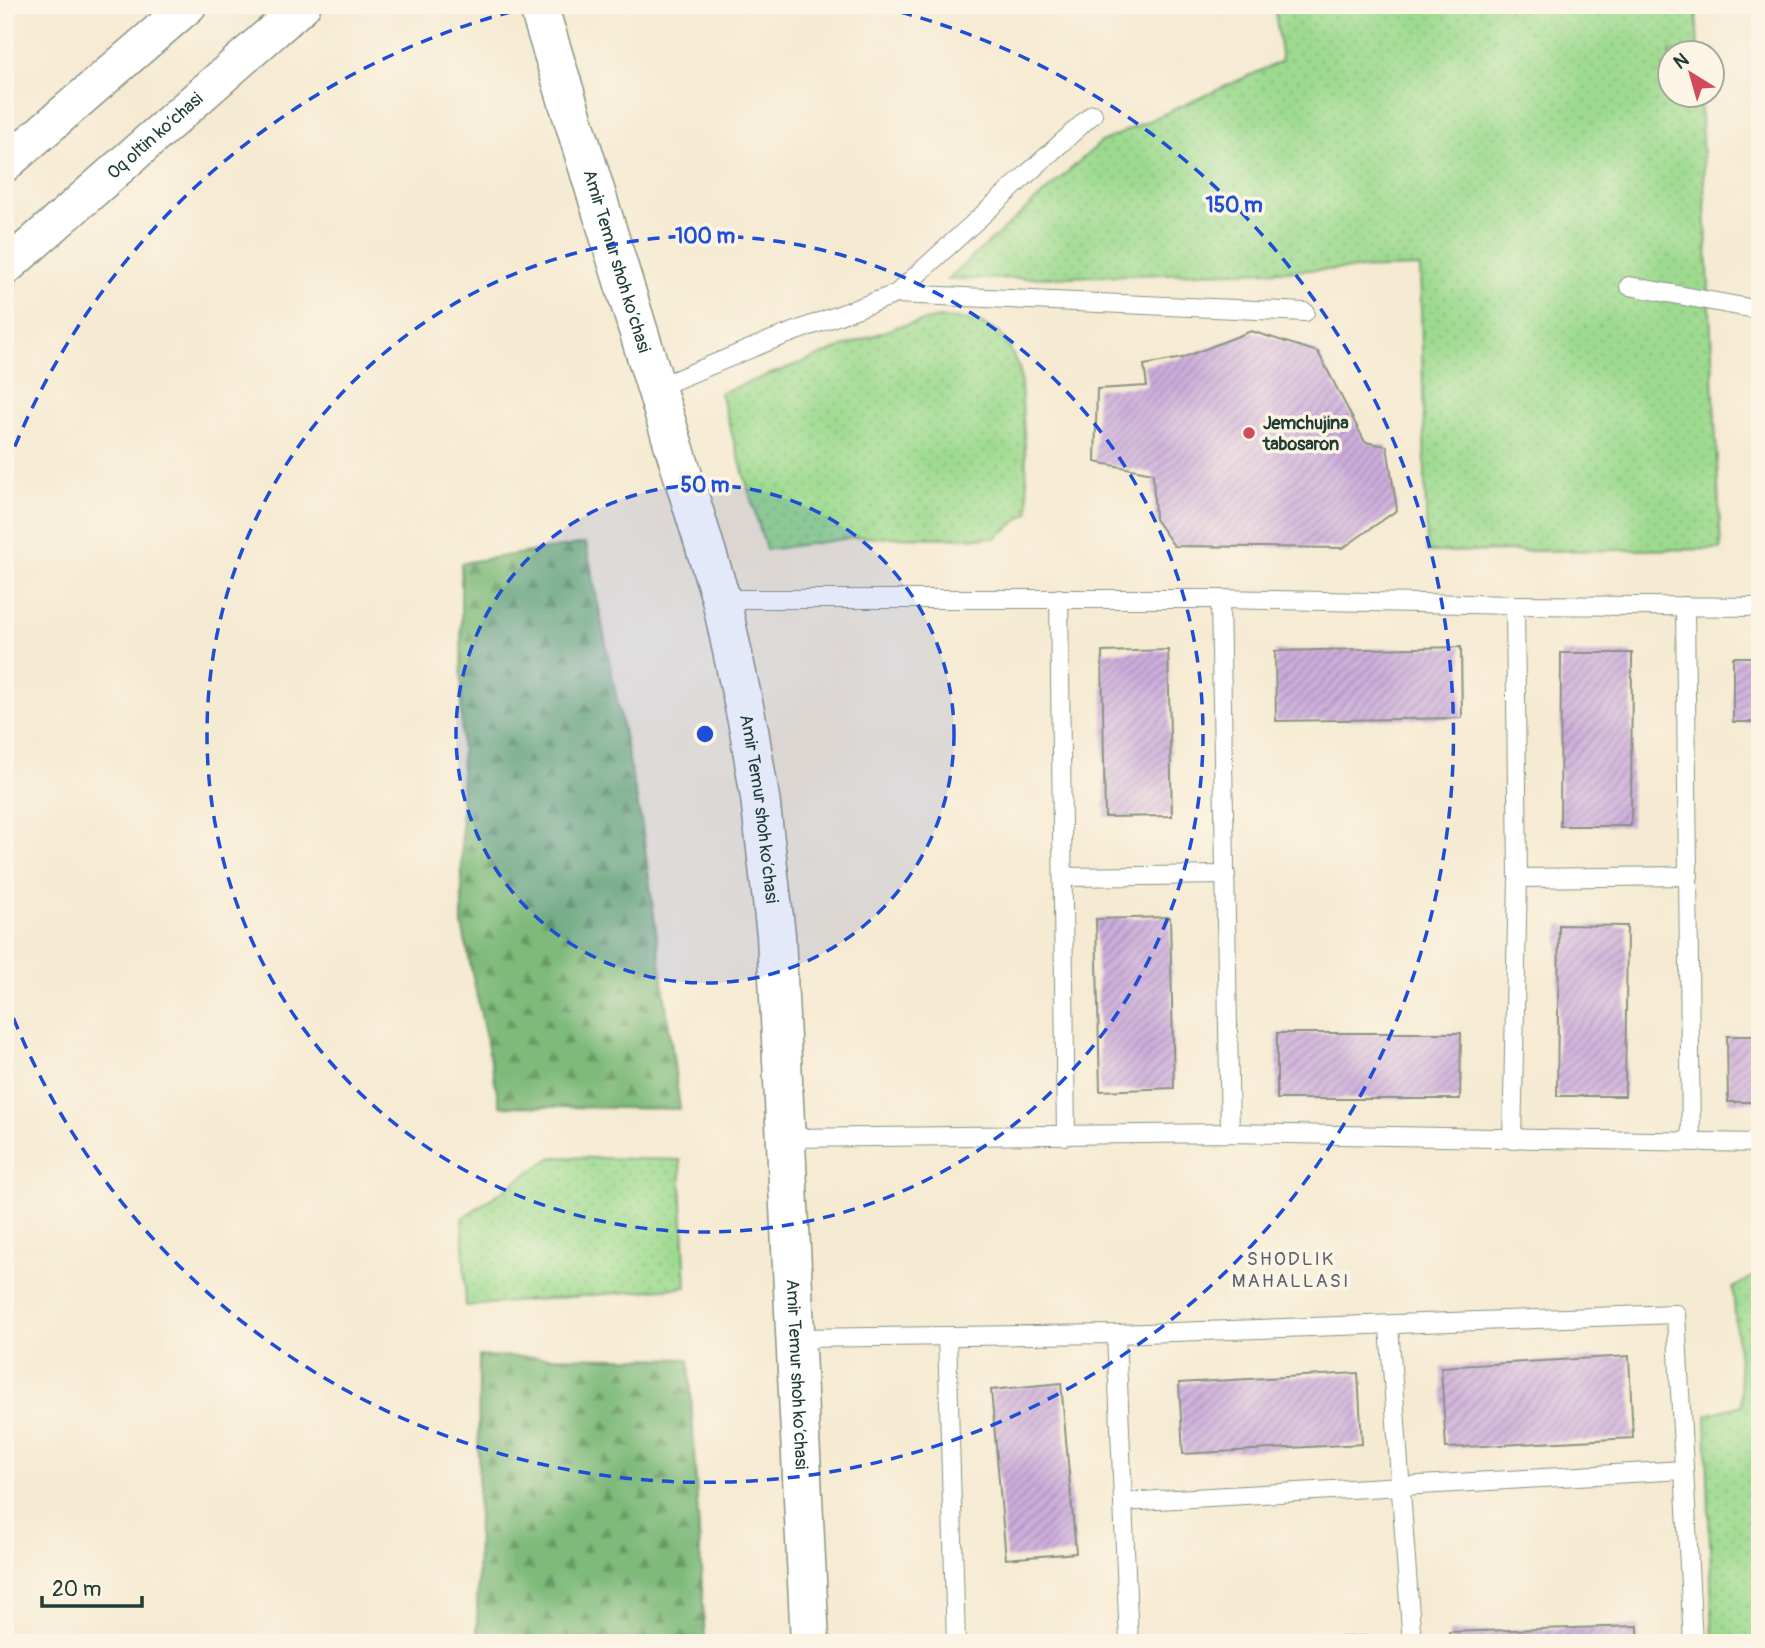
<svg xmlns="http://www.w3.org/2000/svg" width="1765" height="1648" viewBox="0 0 1765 1648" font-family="Pangolin,sans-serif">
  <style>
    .grass { fill: url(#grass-dots); stroke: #5e8c62; stroke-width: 2 }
    .forest { fill: url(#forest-firs); stroke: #4e7c57; stroke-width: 2 }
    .building { fill: url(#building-hatch) }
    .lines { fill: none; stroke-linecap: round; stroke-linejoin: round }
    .lane-casing { stroke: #8a9483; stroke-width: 20 }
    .street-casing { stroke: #8a9483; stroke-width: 38 }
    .secondary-casing { stroke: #8a9483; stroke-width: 41 }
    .lane { stroke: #fff; stroke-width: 18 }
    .street { stroke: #fff; stroke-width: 35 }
    .secondary { stroke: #fff; stroke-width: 38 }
    .ring { fill: none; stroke: #1d4ed8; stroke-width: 3.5; stroke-dasharray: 12 9 }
    .poi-dot { fill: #d1495b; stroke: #fcf5e5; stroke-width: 2.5 }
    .labels { text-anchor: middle; stroke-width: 7; stroke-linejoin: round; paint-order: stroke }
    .street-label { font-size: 18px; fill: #1f3d34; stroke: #fcf5e5 }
    .poi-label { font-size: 18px; font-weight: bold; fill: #1f3d34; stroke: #fcf5e5; text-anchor: start }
    .neighbourhood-label { font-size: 19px; letter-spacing: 2px; fill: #5c646f; stroke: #fcf5e5 }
    .centre { fill: #1d4ed8; stroke: #fcf5e5; stroke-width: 3.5 }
    .ring-label { font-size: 21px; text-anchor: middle; font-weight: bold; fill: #1d4ed8; stroke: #fcf5e5; stroke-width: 7; stroke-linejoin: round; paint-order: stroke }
  </style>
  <defs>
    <pattern id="grass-dots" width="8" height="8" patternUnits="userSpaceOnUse" patternTransform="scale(1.75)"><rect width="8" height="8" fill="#9dda8f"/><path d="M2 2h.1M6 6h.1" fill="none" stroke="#87bc7c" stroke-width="1.8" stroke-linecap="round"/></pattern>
    <pattern id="forest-firs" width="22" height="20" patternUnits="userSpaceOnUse" patternTransform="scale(1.75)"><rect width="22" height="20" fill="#7eba7a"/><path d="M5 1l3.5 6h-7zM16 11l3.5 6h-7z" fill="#679865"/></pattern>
    <pattern id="building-hatch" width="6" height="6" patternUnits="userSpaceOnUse" patternTransform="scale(1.75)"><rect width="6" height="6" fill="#cdaddc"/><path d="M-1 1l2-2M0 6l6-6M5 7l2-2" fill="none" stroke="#a68eb3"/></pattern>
  </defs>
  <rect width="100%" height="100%" fill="#fcf5e5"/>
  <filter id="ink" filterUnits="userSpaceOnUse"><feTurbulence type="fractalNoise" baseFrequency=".0143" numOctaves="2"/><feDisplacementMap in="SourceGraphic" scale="14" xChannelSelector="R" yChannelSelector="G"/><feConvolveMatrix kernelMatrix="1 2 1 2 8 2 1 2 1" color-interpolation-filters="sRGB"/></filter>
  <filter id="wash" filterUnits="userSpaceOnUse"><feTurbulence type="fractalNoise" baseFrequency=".00686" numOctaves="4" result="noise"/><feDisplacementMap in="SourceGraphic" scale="28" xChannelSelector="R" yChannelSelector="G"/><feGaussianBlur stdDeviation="1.57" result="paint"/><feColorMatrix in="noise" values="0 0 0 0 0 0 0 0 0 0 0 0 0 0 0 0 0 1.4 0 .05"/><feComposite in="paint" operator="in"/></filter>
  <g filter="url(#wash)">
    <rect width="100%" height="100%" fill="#f5ead2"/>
    <!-- grass -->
    <g class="grass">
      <polygon points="1274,5 1696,5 1698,52 1670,52 1670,94 1700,95 1721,549 1427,552 1420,267 947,280 1101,142 1282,61"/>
      <polygon points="939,318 973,320 998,331 1008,344 1020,371 1029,512 995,538 857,537 766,550 720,393 896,327"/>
      <polygon points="552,1157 680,1160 686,1287 466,1306 462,1218"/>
      <polygon points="1760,1272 1760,1643 1713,1643 1706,1415 1742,1405 1733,1288"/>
    </g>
    <!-- forest -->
    <g class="forest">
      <polygon points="586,543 642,826 680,1109 500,1106 462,925 461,563"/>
      <polygon points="479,1356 689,1359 705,1638 477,1640"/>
    </g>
    <g id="blocks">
      <!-- building -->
      <g class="building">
        <polygon points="1251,331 1318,352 1365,442 1387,446 1397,510 1343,548 1174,546 1155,519 1153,473 1095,462 1097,389 1147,386 1144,365 1182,358"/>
        <polygon points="1461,647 1462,718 1276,721 1275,651"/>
        <polygon points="1168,650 1172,816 1105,817 1102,652"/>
        <polygon points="1561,653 1632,653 1631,826 1560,826"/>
        <rect x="1733" y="657" width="27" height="65"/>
        <polygon points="1170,917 1174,1088 1100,1091 1096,919"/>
        <polygon points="1559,925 1627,926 1625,1096 1557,1096"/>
        <polygon points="1277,1033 1461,1033 1460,1099 1277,1099"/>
        <polygon points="1727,1036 1760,1036 1760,1102 1728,1102"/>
        <polygon points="1629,1356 1633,1438 1446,1448 1441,1367"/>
        <polygon points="1358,1373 1362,1444 1183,1454 1179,1383"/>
        <polygon points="1061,1383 1076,1553 1006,1559 991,1390"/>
        <polygon points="1638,1626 1638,1643 1450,1643 1449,1632"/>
        <polygon points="1368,1636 1368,1643 1272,1643 1272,1641"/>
      </g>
    </g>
  </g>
  <g filter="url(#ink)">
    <use href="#blocks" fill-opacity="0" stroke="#8a9483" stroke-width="2"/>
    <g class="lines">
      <defs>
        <g id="lane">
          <polyline points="1629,286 1760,310"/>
          <polyline points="896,294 1093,114"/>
          <polyline points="656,388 769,341 896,294 1305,312"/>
          <polyline points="1059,598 1066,1136"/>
          <polyline points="721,599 1220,599 1515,605 1760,607"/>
          <polyline points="1220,599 1230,1133"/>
          <polyline points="1685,606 1691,1141"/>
          <polyline points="1063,877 1226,875"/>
          <polyline points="1518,878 1689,876"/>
          <polyline points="787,1138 1230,1133 1760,1143"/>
          <polyline points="1512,1140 1518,878 1515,605"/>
          <polyline points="1389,1326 1412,1643"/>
          <polyline points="1116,1334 1129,1643"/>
          <polyline points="947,1336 956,1643"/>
          <polyline points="796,1338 1116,1334 1676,1314 1693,1643"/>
          <polyline points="1123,1502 1684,1470"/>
        </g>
        <g id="street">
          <polyline points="5,164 189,5"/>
          <path id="s1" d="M 5,268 L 303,5"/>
        </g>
        <g id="secondary">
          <path id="s2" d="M 538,5 L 721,599 L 749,730 L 760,798 L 776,935 L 810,1643"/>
        </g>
      </defs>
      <!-- lane casing -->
      <use href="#lane" class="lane-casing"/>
      <!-- street casing -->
      <use href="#street" class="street-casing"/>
      <!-- secondary casing -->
      <use href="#secondary" class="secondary-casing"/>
      <!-- lane -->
      <use href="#lane" class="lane"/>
      <!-- street -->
      <use href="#street" class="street"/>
      <!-- secondary -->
      <use href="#secondary" class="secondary"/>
    </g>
  </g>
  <!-- distance rings -->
  <circle cx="705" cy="734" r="249" fill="#1d4ed8" fill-opacity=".12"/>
  <g class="ring">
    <circle cx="705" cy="734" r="249"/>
    <circle cx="705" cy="734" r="498"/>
    <path d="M7 466A748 748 0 0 1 530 7M880 7A748 748 0 1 1 7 1002"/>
  </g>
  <!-- markers -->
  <circle class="poi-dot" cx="1249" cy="433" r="7"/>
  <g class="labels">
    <!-- street labels -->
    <g class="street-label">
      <text dy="6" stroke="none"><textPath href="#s1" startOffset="200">Oq oltin ko‘chasi</textPath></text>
      <text dy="6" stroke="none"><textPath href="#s2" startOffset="268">Amir Temur shoh ko‘chasi</textPath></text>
      <text dy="6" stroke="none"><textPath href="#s2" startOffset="835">Amir Temur shoh ko‘chasi</textPath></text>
      <text dy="6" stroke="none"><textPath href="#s2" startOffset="1402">Amir Temur shoh ko‘chasi</textPath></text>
    </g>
    <!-- poi labels -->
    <g class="poi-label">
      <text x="1263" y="429">Jemchujina<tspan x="1263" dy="21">tabosaron</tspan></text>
    </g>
    <!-- neighbourhood labels -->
    <g class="neighbourhood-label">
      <text x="1291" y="1265">SHODLIK<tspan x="1291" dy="22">MAHALLASI</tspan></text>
    </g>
  </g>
  <circle cx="705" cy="734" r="10" class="centre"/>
  <g class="ring-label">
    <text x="1234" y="212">150 m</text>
    <text x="705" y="243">100 m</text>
    <text x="705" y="492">50 m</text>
  </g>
  <!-- margin -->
  <rect width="1765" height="1648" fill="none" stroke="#fcf5e5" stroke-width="28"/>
  <!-- north arrow -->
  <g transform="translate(1691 74) rotate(323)"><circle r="33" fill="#fcf5e5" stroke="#a4ab9e" stroke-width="2"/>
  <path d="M0-5L12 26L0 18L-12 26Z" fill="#d1495b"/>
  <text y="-10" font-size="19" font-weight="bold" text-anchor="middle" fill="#1f3d34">N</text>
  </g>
  <!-- scale -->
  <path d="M42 1596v10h100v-10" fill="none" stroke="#1f3d34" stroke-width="3.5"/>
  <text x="52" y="1596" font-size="21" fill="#1f3d34" stroke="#fcf5e5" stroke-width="5" paint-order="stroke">20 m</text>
</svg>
